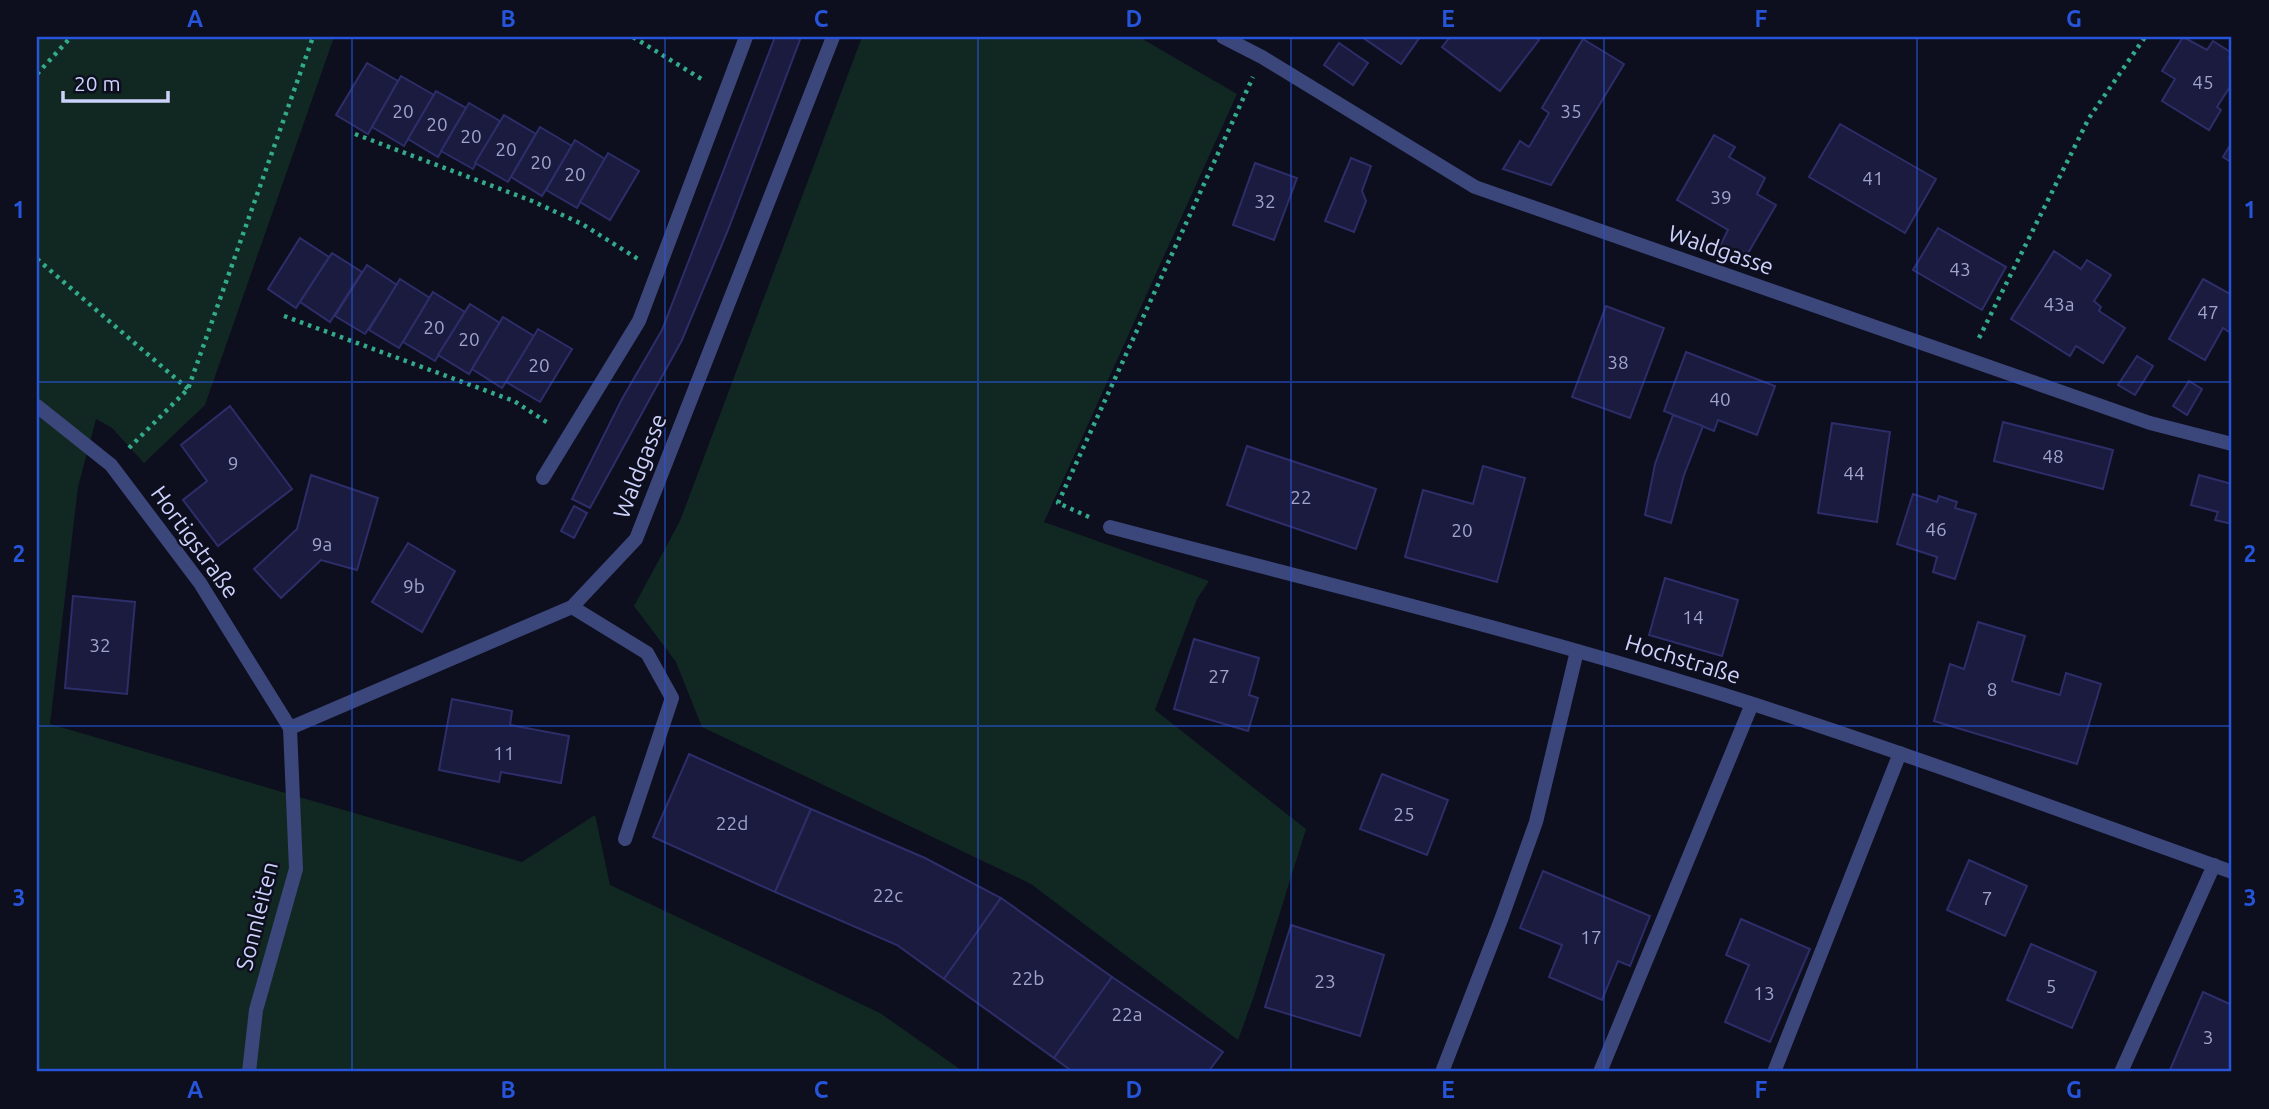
<svg xmlns="http://www.w3.org/2000/svg" width="2269" height="1109" viewBox="0 0 2269 1109" font-family="Ubuntu,sans-serif">
  <style>
    .green { fill: #112822 }
    .building { fill: #1a1b3e; stroke: #2d2e69; stroke-width: 2 }
    .lines { fill: none; stroke-linecap: round; stroke-linejoin: round }
    .path { stroke: #33aa89; stroke-width: 4.5; stroke-dasharray: 3.5 5; stroke-linecap: butt }
    .lane { stroke: #3b467b; stroke-width: 14 }
    .street { stroke: #3b467b; stroke-width: 14 }
    .grid { fill: none; stroke: #2655da; stroke-width: 2; stroke-opacity: 0.55 }
    .labels { text-anchor: middle; stroke-width: 5; stroke-linejoin: round; paint-order: stroke }
    .number-label { font-size: 19px; fill: #a0a4cc }
    .street-label { font-size: 23px; fill: #cdd2fc; stroke: #0d0e1e }
    .neatline { fill: none; stroke: #2655da; stroke-width: 2.5 }
    .grid-label { font-size: 23px; text-anchor: middle; font-weight: bold; fill: #2655da }
  </style>
  <rect width="100%" height="100%" fill="#0d0e1e"/>
  <!-- green -->
  <g class="green">
    <polygon points="37,37 334,37 205,405 144,463 112,428 96,419 78,487 50,724 522,862 595,815 610,885 880,1013 964,1072 37,1072"/>
    <polygon points="862,37 1139,37 1237,94 1044,522 1209,581 1197,599 1155,710 1306,829 1254,996 1238,1040 1031,884 702,727 676,662 634,606 680,521"/>
  </g>
  <!-- building -->
  <g class="building">
    <polygon points="775,37 801,37 728,230 682,340 590,508 572,499 622,399 662,330"/>
    <polygon points="1362,37 1420,37 1401,64"/>
    <polygon points="1450,37 1535,37 1539,40 1500,91 1442,47"/>
    <polygon points="2183,37 2207,50 2213,41 2232,53 2229,58 2232,60 2232,86 2231,85 2217,107 2221,110 2209,130 2162,101 2175,79 2162,71"/>
    <polygon points="1583,39 1624,64 1551,185 1503,169 1520,141 1529,147 1549,113 1542,108"/>
    <polygon points="1339,43 1368,63 1353,85 1324,65"/>
    <polygon points="367,63 398,81 368,134 336,115"/>
    <polygon points="401,76 434,95 404,146 372,127"/>
    <polygon points="436,91 466,108 438,157 408,139"/>
    <polygon points="469,103 500,121 473,169 441,151"/>
    <polygon points="504,115 536,134 508,182 475,163"/>
    <polygon points="1840,124 1936,179 1905,233 1809,177"/>
    <polygon points="540,127 572,146 542,196 511,177"/>
    <polygon points="1714,135 1735,147 1729,157 1765,178 1757,194 1776,205 1744,260 1719,248 1728,230 1677,200"/>
    <polygon points="575,140 605,159 577,208 546,190"/>
    <polygon points="2232,142 2232,163 2223,157"/>
    <polygon points="608,153 639,171 610,220 580,202"/>
    <polygon points="1351,158 1371,166 1362,191 1366,201 1354,232 1325,221"/>
    <polygon points="1255,163 1297,178 1274,240 1233,225"/>
    <polygon points="1938,228 2006,267 1982,310 1913,270"/>
    <polygon points="300,238 329,257 296,308 268,289"/>
    <polygon points="2054,251 2081,269 2087,260 2111,275 2094,301 2101,307 2099,311 2125,328 2103,363 2076,346 2070,356 2011,319"/>
    <polygon points="332,253 362,272 330,322 300,302"/>
    <polygon points="367,265 397,285 365,334 335,316"/>
    <polygon points="400,279 430,298 399,348 369,330"/>
    <polygon points="2203,279 2232,295 2232,334 2223,328 2205,360 2169,339"/>
    <polygon points="433,292 465,312 435,361 403,342"/>
    <polygon points="470,304 500,323 469,374 438,355"/>
    <polygon points="1606,306 1664,328 1630,418 1572,397"/>
    <polygon points="503,317 534,336 502,388 472,369"/>
    <polygon points="538,329 572,349 540,402 506,382"/>
    <polygon points="1686,352 1775,386 1757,435 1718,420 1714,431 1664,411"/>
    <polygon points="2137,356 2153,366 2135,395 2118,385"/>
    <polygon points="2189,381 2202,389 2187,415 2173,406"/>
    <polygon points="230,406 292,489 218,546 183,500 207,481 181,445"/>
    <polygon points="1673,415 1703,426 1684,475 1671,523 1645,515 1655,464"/>
    <polygon points="2003,422 2113,450 2103,489 1994,461"/>
    <polygon points="1832,423 1890,432 1877,522 1818,513"/>
    <polygon points="1247,446 1376,489 1356,549 1227,505"/>
    <polygon points="1483,466 1525,478 1497,582 1405,557 1423,490 1473,504"/>
    <polygon points="311,475 378,498 357,570 321,560 281,598 254,569 297,529"/>
    <polygon points="2199,475 2232,484 2232,524 2215,520 2218,512 2191,505"/>
    <polygon points="1913,494 1937,502 1939,496 1957,502 1955,508 1976,514 1955,579 1933,572 1937,557 1897,544"/>
    <polygon points="574,506 587,513 574,538 561,531"/>
    <polygon points="408,543 455,571 422,632 372,602"/>
    <polygon points="1665,578 1738,600 1722,656 1649,635"/>
    <polygon points="73,596 135,602 127,694 65,688"/>
    <polygon points="1978,622 2025,636 2012,681 2060,695 2066,673 2101,684 2077,764 1934,721 1950,664 1964,669"/>
    <polygon points="1194,639 1259,658 1249,695 1258,698 1248,731 1174,709"/>
    <polygon points="452,699 512,711 510,725 569,736 561,783 501,772 499,782 439,770"/>
    <polygon points="689,754 811,809 775,892 653,837"/>
    <polygon points="1382,774 1448,800 1427,855 1360,829"/>
    <polygon points="811,809 925,858 1001,898 944,979 897,945 775,892"/>
    <polygon points="1969,860 2027,886 2005,936 1947,910"/>
    <polygon points="1543,871 1650,916 1630,966 1618,961 1602,1000 1549,977 1562,945 1520,928"/>
    <polygon points="1001,898 1112,977 1054,1058 944,979"/>
    <polygon points="1741,919 1810,949 1770,1042 1725,1022 1749,965 1726,955"/>
    <polygon points="1291,925 1384,955 1360,1036 1265,1007"/>
    <polygon points="2031,944 2096,972 2072,1028 2007,1000"/>
    <polygon points="1112,977 1223,1052 1208,1072 1073,1072 1054,1058"/>
    <polygon points="2203,992 2232,1005 2232,1072 2175,1072 2170,1070"/>
  </g>
  <g class="lines">
    <!-- path -->
    <g class="path">
      <polyline points="633,37 703,80"/>
      <polyline points="37,74 71,37"/>
      <polyline points="355,134 532,201 582,224 638,259"/>
      <polyline points="37,259 188,389"/>
      <polyline points="284,316 514,401 548,423"/>
      <polyline points="1979,338 2089,118 2145,37"/>
      <polyline points="129,448 188,389 313,37"/>
      <polyline points="1089,517 1058,503 1253,77"/>
    </g>
    <!-- lane -->
    <g class="lane">
      <polyline points="572,607 647,653 672,698 625,839"/>
      <polyline points="1442,1072 1502,917 1536,822 1577,651"/>
      <polyline points="1600,1072 1752,704"/>
      <polyline points="1774,1072 1900,753"/>
      <polyline points="2121,1072 2214,865"/>
    </g>
    <!-- street -->
    <g class="street">
      <polyline points="1223,37 1262,57 1475,187 2150,423 2232,444"/>
      <polyline points="37,406 111,465 200,583 290,728 296,869 256,1010 249,1072"/>
      <polyline points="543,478 639,321 746,37"/>
      <path d="M 1110,527 C 1325,584 1542,636 1753,704 C 1914,756 2073,815 2232,872"/>
      <polyline points="290,728 572,607 636,539 833,37"/>
    </g>
  </g>
  <!-- grid -->
  <path class="grid" d="M 352,37 L 352,1072M 665,37 L 665,1072M 978,37 L 978,1072M 1291,37 L 1291,1072M 1604,37 L 1604,1072M 1917,37 L 1917,1072M 37,382 L 2232,382M 37,726 L 2232,726"/>
  <g class="labels">
    <!-- number labels -->
    <g class="number-label">
      <text x="2203" y="89">45</text>
      <text x="403" y="118">20</text>
      <text x="1571" y="118">35</text>
      <text x="437" y="131">20</text>
      <text x="471" y="143">20</text>
      <text x="506" y="156">20</text>
      <text x="541" y="169">20</text>
      <text x="575" y="181">20</text>
      <text x="1873" y="185">41</text>
      <text x="1721" y="204">39</text>
      <text x="1265" y="208">32</text>
      <text x="1960" y="276">43</text>
      <text x="2059" y="311">43a</text>
      <text x="2208" y="319">47</text>
      <text x="434" y="334">20</text>
      <text x="469" y="346">20</text>
      <text x="1618" y="369">38</text>
      <text x="539" y="372">20</text>
      <text x="1720" y="406">40</text>
      <text x="2053" y="463">48</text>
      <text x="233" y="470">9</text>
      <text x="1854" y="480">44</text>
      <text x="1301" y="504">22</text>
      <text x="1936" y="536">46</text>
      <text x="1462" y="537">20</text>
      <text x="322" y="551">9a</text>
      <text x="414" y="593">9b</text>
      <text x="1693" y="624">14</text>
      <text x="100" y="652">32</text>
      <text x="1219" y="683">27</text>
      <text x="1992" y="696">8</text>
      <text x="504" y="760">11</text>
      <text x="1404" y="821">25</text>
      <text x="732" y="830">22d</text>
      <text x="888" y="902">22c</text>
      <text x="1987" y="905">7</text>
      <text x="1591" y="944">17</text>
      <text x="1028" y="985">22b</text>
      <text x="1325" y="988">23</text>
      <text x="2051" y="993">5</text>
      <text x="1764" y="1000">13</text>
      <text x="1127" y="1021">22a</text>
      <text x="2208" y="1044">3</text>
    </g>
    <!-- street labels -->
    <g class="street-label">
      <text transform="translate(1721 250) rotate(19)" y="8">Waldgasse</text>
      <text transform="translate(640 466) rotate(-69)" y="8">Waldgasse</text>
      <text transform="translate(195 542) rotate(54)" y="8">Hortigstraße</text>
      <text transform="translate(1683 659) rotate(17)" y="8">Hochstraße</text>
      <text transform="translate(257 916) rotate(-76)" y="8">Sonnleiten</text>
    </g>
  </g>
  <!-- border -->
  <rect width="2269" height="1109" fill="none" stroke="#0d0e1e" stroke-width="77"/>
  <!-- scale -->
  <path d="M63 91v10h105v-10" fill="none" stroke="#cdd2fc" stroke-width="3.5"/>
  <text x="74" y="91" font-size="21" fill="#cdd2fc" stroke="#0d0e1e" stroke-width="5" paint-order="stroke">20 m</text>
  <rect x="38" y="38" width="2192" height="1032" class="neatline"/>
  <g class="grid-label">
    <text x="195" y="27">A</text>
    <text x="508" y="27">B</text>
    <text x="821" y="27">C</text>
    <text x="1134" y="27">D</text>
    <text x="1448" y="27">E</text>
    <text x="1761" y="27">F</text>
    <text x="2074" y="27">G</text>
    <text x="19" y="218">1</text>
    <text x="2250" y="218">1</text>
    <text x="19" y="562">2</text>
    <text x="2250" y="562">2</text>
    <text x="19" y="906">3</text>
    <text x="2250" y="906">3</text>
    <text x="195" y="1098">A</text>
    <text x="508" y="1098">B</text>
    <text x="821" y="1098">C</text>
    <text x="1134" y="1098">D</text>
    <text x="1448" y="1098">E</text>
    <text x="1761" y="1098">F</text>
    <text x="2074" y="1098">G</text>
  </g>
</svg>
